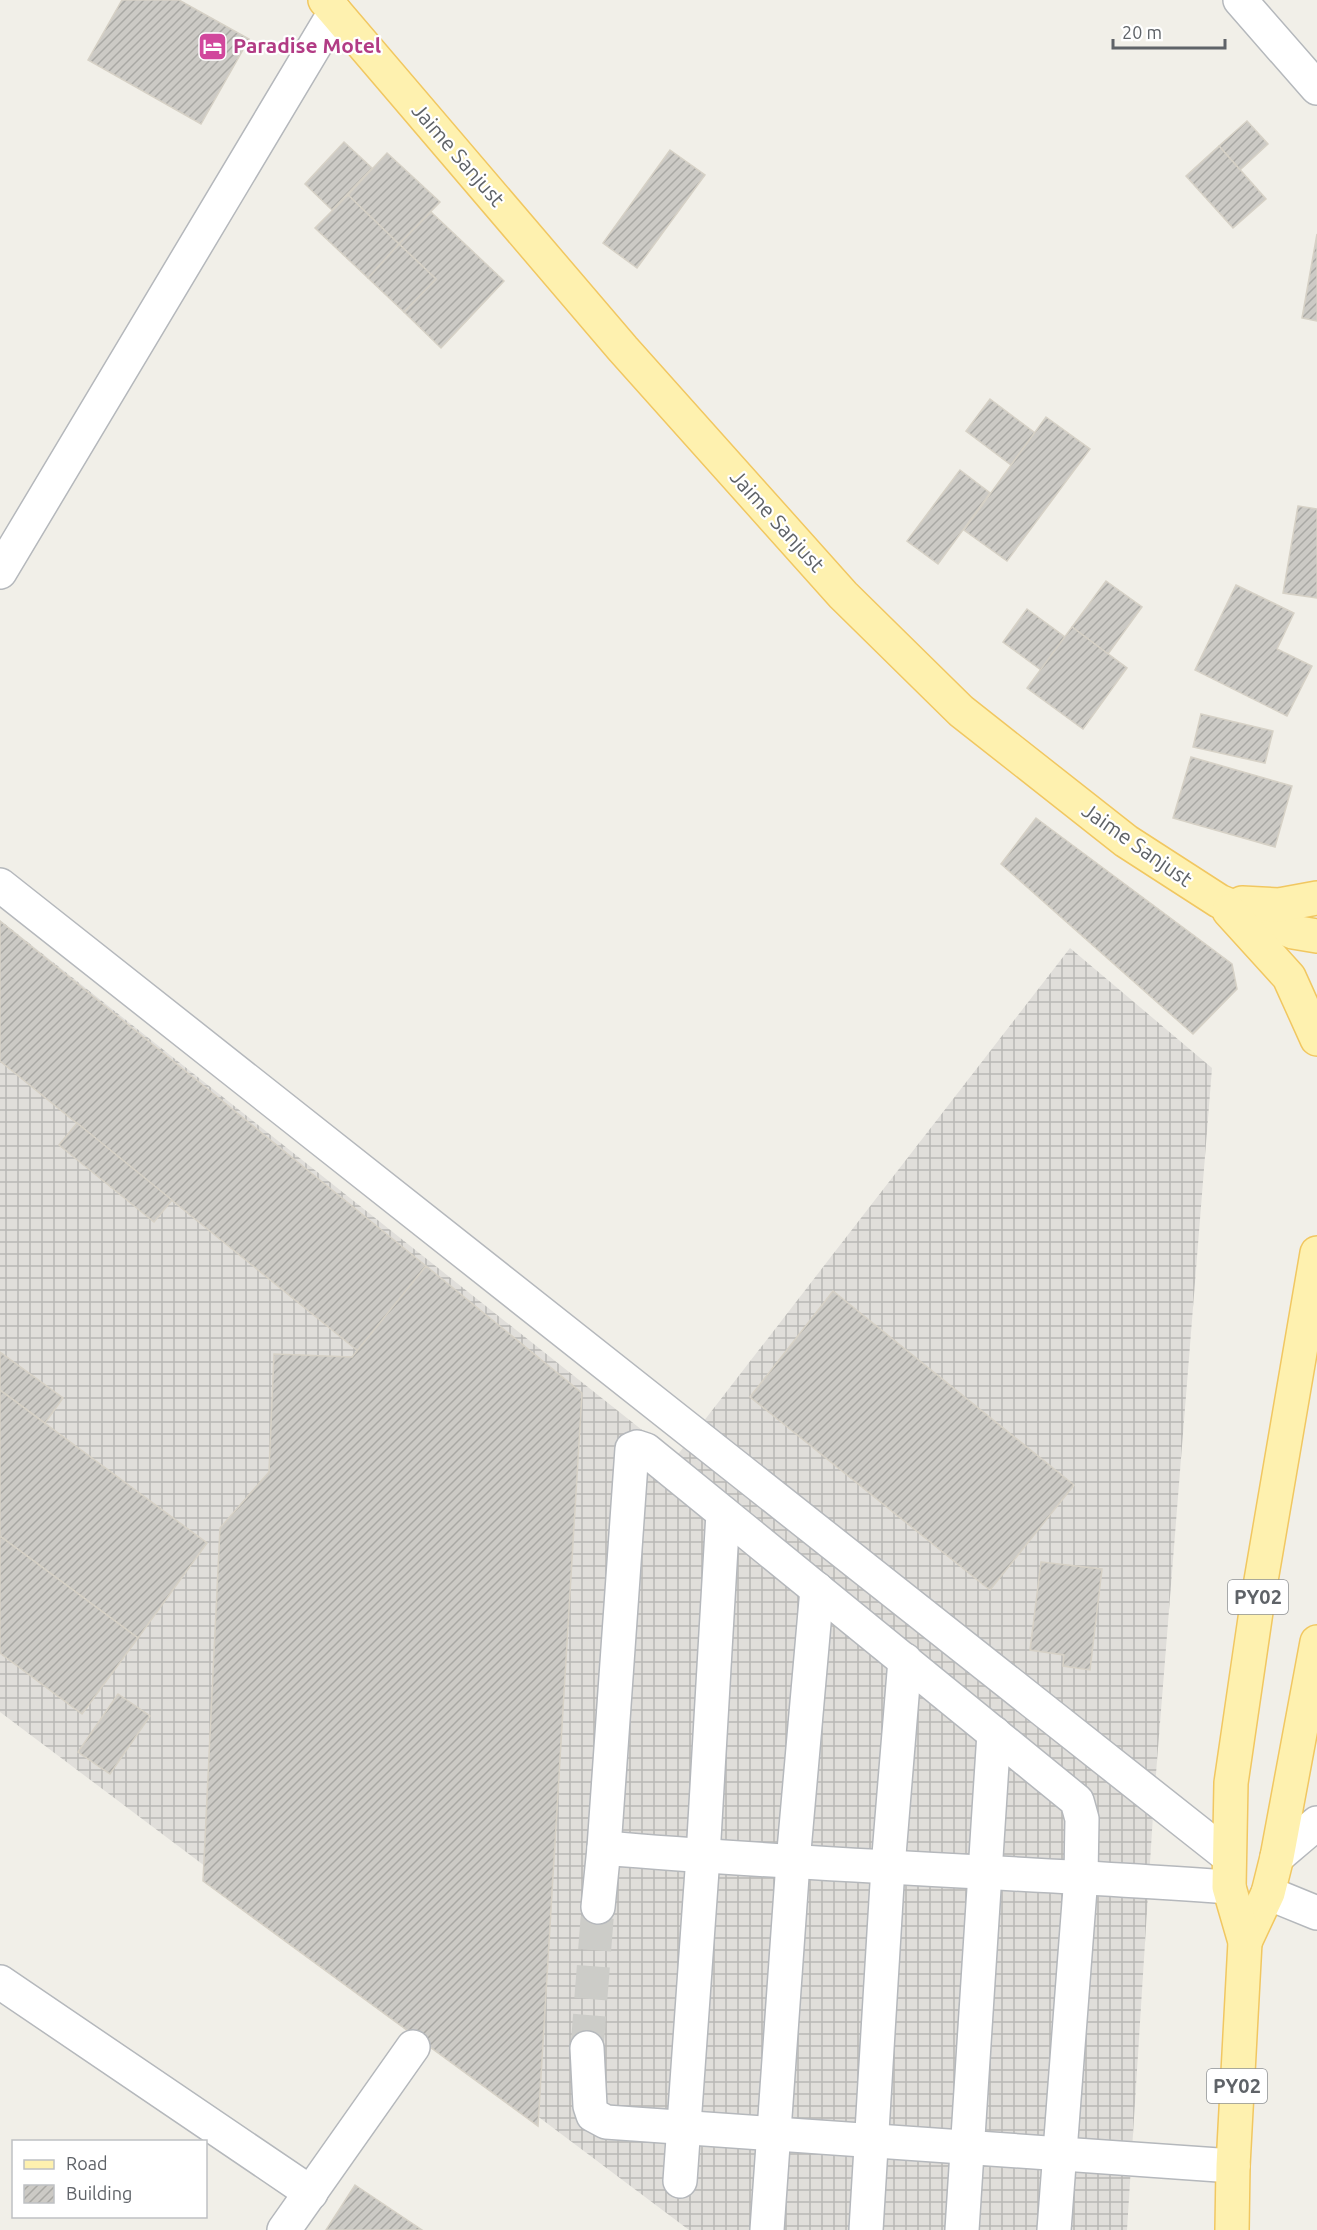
<svg xmlns="http://www.w3.org/2000/svg" width="1317" height="2230" viewBox="0 0 1317 2230" font-family="Ubuntu,sans-serif">
  <style>
    .industrial { fill: url(#industrial-grid) }
    .building { fill: url(#building-hatch); stroke: #d6d1c6; stroke-width: 1.5 }
    .lines { fill: none; stroke-linecap: round; stroke-linejoin: round }
    .minor-tunnel { stroke: #ccccc8; stroke-width: 33; stroke-dasharray: 33 16; stroke-linecap: butt }
    .minor-casing { stroke: #b5b8bc; stroke-width: 36 }
    .major-casing { stroke: #f1c761; stroke-width: 36 }
    .minor { stroke: #fff; stroke-width: 33 }
    .major { stroke: #fef1af; stroke-width: 33 }
    .labels { text-anchor: middle; stroke-width: 4.5; stroke-linejoin: round; paint-order: stroke }
    .shield { fill: #fff; stroke: #8f9295; stroke-width: 1.5 }
    .shield-label { font-size: 20px; font-weight: bold; fill: #5f6368 }
    .hotel-label { font-size: 21px; font-weight: bold; fill: #b23c85; stroke: #fff; text-anchor: start }
    .street-label { font-size: 21px; fill: #5f6368; stroke: #fff }
  </style>
  <defs>
    <pattern id="industrial-grid" width="8" height="8" patternUnits="userSpaceOnUse" patternTransform="scale(1.5)"><rect width="8" height="8" fill="#e0deda"/><path d="M0 4h8M4 0v8" fill="none" stroke="#b9b8b5"/></pattern>
    <pattern id="building-hatch" width="6" height="6" patternUnits="userSpaceOnUse" patternTransform="scale(1.5)"><rect width="6" height="6" fill="#cccac5"/><path d="M-1 1l2-2M0 6l6-6M5 7l2-2" fill="none" stroke="#a9a8a4"/></pattern>
  </defs>
  <rect width="100%" height="100%" fill="#f1efe8"/>
  <!-- industrial -->
  <polygon class="industrial" points="0,920 676,1457 1070,948 1212,1068 1154,1799 1127,2230 689,2230 0,1712"/>
  <!-- building -->
  <g class="building">
    <polygon points="122,0 179,0 249,39 201,124 88,60"/>
    <polygon points="1247,121 1268,144 1240,170 1219,146"/>
    <polygon points="344,142 372,168 332,210 305,184"/>
    <polygon points="1219,146 1266,199 1233,228 1186,176"/>
    <polygon points="670,150 705,175 637,268 603,243"/>
    <polygon points="387,153 440,202 399,244 348,195"/>
    <polygon points="348,195 399,244 368,278 315,228"/>
    <polygon points="431,212 504,281 441,348 404,312 436,279 399,244"/>
    <polygon points="1317,234 1317,321 1302,318"/>
    <polygon points="399,244 436,279 404,312 368,278"/>
    <polygon points="990,399 1035,433 1011,465 966,431"/>
    <polygon points="1046,417 1090,449 1007,561 964,530"/>
    <polygon points="960,470 990,493 938,564 907,541"/>
    <polygon points="1298,506 1317,509 1317,598 1283,593"/>
    <polygon points="1106,581 1142,607 1108,654 1072,627"/>
    <polygon points="1236,585 1294,613 1277,649 1312,666 1287,716 1195,670"/>
    <polygon points="1027,609 1065,637 1041,670 1003,642"/>
    <polygon points="1072,627 1127,668 1083,729 1027,688"/>
    <polygon points="1201,714 1273,731 1265,763 1193,747"/>
    <polygon points="1191,757 1292,786 1275,847 1173,818"/>
    <polygon points="1036,818 1232,964 1237,989 1193,1034 1001,864"/>
    <polygon points="0,921 426,1266 358,1351 0,1061"/>
    <polygon points="77,1123 172,1200 154,1222 59,1145"/>
    <polygon points="426,1266 582,1393 538,2126 203,1881 220,1528 269,1472 274,1354 352,1357"/>
    <polygon points="833,1291 1074,1485 990,1590 750,1397"/>
    <polygon points="0,1352 63,1398 45,1423 0,1390"/>
    <polygon points="0,1390 207,1543 138,1638 0,1536"/>
    <polygon points="0,1536 138,1638 82,1714 0,1653"/>
    <polygon points="1041,1562 1102,1569 1090,1670 1063,1666 1064,1655 1030,1650"/>
    <polygon points="118,1694 150,1716 110,1774 78,1752"/>
    <polygon points="355,2185 422,2230 326,2230"/>
  </g>
  <g class="lines">
    <!-- minor-tunnel -->
    <polyline class="minor-tunnel" points="587,2048 598,1907"/>
    <defs>
      <g id="minor">
        <polyline points="1240,0 1317,88"/>
        <polyline points="0,572 335,12"/>
        <polyline points="0,885 1228,1856"/>
        <polyline points="604,1848 632,1449 637,1447 646,1450 1077,1801 1082,1819 1081,1876 1054,2230"/>
        <polyline points="1277,1857 1317,1823"/>
        <polyline points="1268,1893 1317,1913"/>
        <path d="M 598,1907 L 604,1848 C 812,1866 1021,1872 1229,1887"/>
        <polyline points="0,1982 311,2193"/>
        <polyline points="587,2048 590,2106 593,2115 606,2122 1233,2166"/>
        <polyline points="680,2181 703,1856 723,1513"/>
        <polyline points="284,2230 413,2047"/>
        <polyline points="767,2230 793,1862 817,1589"/>
        <polyline points="866,2230 888,1867 905,1660"/>
        <polyline points="962,2230 994,1733"/>
      </g>
      <g id="major">
        <polyline points="325,0 623,349 843,595 961,711 1126,841 1219,901 1293,932 1317,936"/>
        <polyline points="1242,903 1279,905 1317,898"/>
        <polyline points="1229,911 1289,977 1317,1039"/>
        <polyline points="1245,1942 1268,1893 1277,1857 1317,1642"/>
        <polyline points="1232,2230 1233,2166 1245,1942 1229,1887 1231,1783 1258,1598 1317,1253"/>
      </g>
    </defs>
    <!-- minor casing -->
    <use href="#minor" class="minor-casing"/>
    <!-- major casing -->
    <use href="#major" class="major-casing"/>
    <!-- minor -->
    <use href="#minor" class="minor"/>
    <!-- major -->
    <use href="#major" class="major"/>
  </g>
  <!-- icons -->
  <defs>
    <symbol id="hotel-square" viewBox="-11 -11 22 22"><rect x="-9" y="-9" width="18" height="18" rx="4" fill="#d1479c" stroke="#fff"/><path d="M-6-4.5h1.5V1H6V5H4.5V3h-9V5H-6ZM-4 0a1.8 1.8 0 1 1 3.6 0ZM.5 0V-2.5h3Q6-2.5 6 0Z" fill="#fff"/></symbol>
  </defs>
  <g fill-rule="evenodd">
    <use href="#hotel-square" x="196" y="30" width="33" height="33"/>
  </g>
  <g class="labels">
    <!-- shield labels -->
    <g class="shield">
      <rect x="1228" y="1580" width="60" height="34" rx="4.5"/>
      <rect x="1207" y="2069" width="60" height="34" rx="4.5"/>
    </g>
    <g class="shield-label">
      <text x="1258" y="1604">PY02</text>
      <text x="1237" y="2093">PY02</text>
    </g>
    <!-- hotel labels -->
    <g class="hotel-label">
      <text x="233" y="53">Paradise Motel</text>
    </g>
    <!-- street labels -->
    <g class="street-label">
      <text transform="translate(458 155) rotate(49)" y="7">Jaime Sanjust</text>
      <text transform="translate(777 521) rotate(48)" y="7">Jaime Sanjust</text>
      <text transform="translate(1137 845) rotate(35)" y="7">Jaime Sanjust</text>
    </g>
  </g>
  <!-- legend -->
  <rect x="12" y="2140" width="195" height="78" fill="#ffffff" stroke="#bfc1c3" stroke-width="1.5"/>
  <rect x="24" y="2160" width="30" height="9" fill="#fef1af" stroke="#bfc1c3" stroke-width="1.5"/>
  <text x="66" y="2170" font-size="18" fill="#5f6368">Road</text>
  <rect x="24" y="2185" width="30" height="18" fill="url(#building-hatch)" stroke="#bfc1c3" stroke-width="1.5"/>
  <text x="66" y="2200" font-size="18" fill="#5f6368">Building</text>
  <!-- scale -->
  <path d="M1113 39v9h112v-9" fill="none" stroke="#5f6368" stroke-width="3"/>
  <text x="1122" y="39" font-size="18" fill="#5f6368" stroke="#ffffff" stroke-width="4.5" paint-order="stroke">20 m</text>
</svg>
